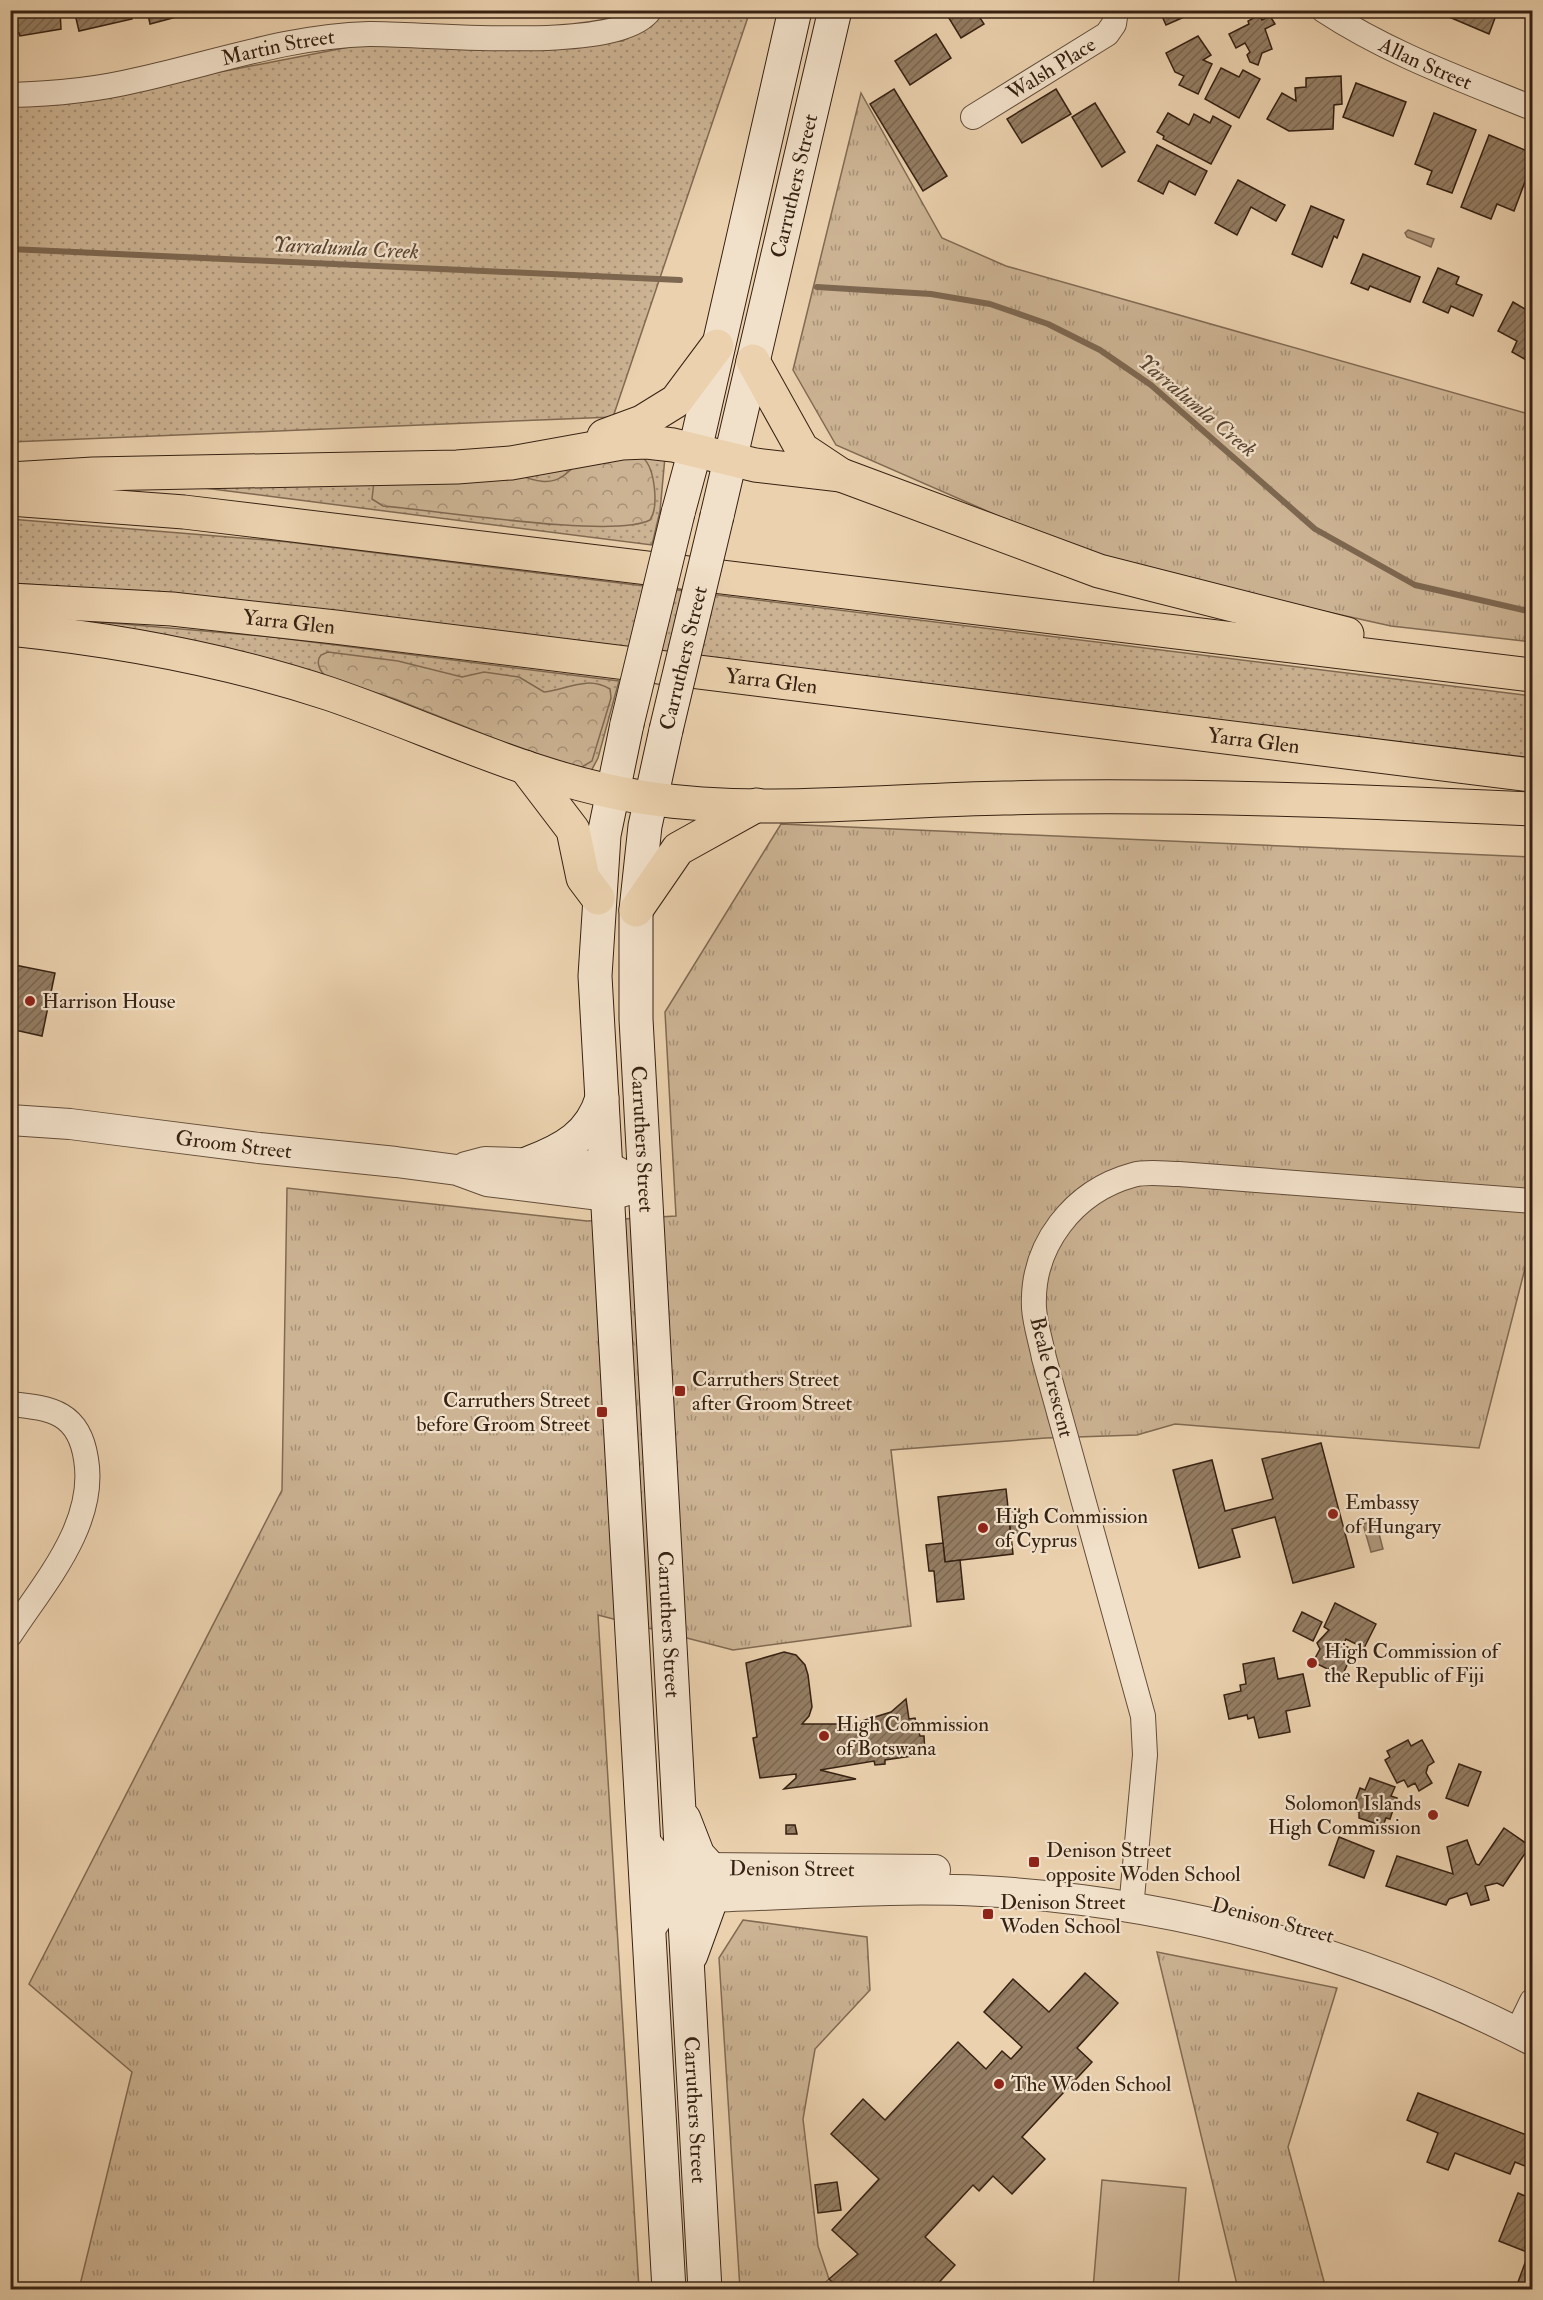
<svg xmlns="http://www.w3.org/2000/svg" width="1543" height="2300" viewBox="0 0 1543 2300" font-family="'IM FELL Double Pica',serif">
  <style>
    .grass { fill: url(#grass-dots); stroke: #816a52; stroke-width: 1.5 }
    .forest { fill: url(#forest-crowns); stroke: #816a52; stroke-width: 1.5 }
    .park { fill: url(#park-tufts); stroke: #816a52; stroke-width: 1.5 }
    .garden { fill: #ccb393; stroke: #816a52; stroke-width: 1.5 }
    .water { fill: #ad9579; stroke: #7d6750; stroke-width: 1.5 }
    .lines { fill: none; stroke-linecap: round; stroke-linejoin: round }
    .stream { stroke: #7d6750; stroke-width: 6 }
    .building { fill: url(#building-hatch); stroke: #362112; stroke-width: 1.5 }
    .minor-casing { stroke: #634d39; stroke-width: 26 }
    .tertiary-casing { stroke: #634d39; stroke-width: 32 }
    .secondary-casing { stroke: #362112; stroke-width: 35 }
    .motorway-casing { stroke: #362112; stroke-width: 35 }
    .minor { stroke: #f2e1ca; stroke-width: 24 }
    .tertiary { stroke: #f2e1ca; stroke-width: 30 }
    .secondary { stroke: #f2e1ca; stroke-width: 33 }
    .motorway { stroke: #ebd1ae; stroke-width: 33 }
    .secondary-bridge-casing { stroke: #362112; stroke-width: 35; stroke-linecap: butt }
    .secondary-bridge { stroke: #f2e1ca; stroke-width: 33 }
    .poi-dot { fill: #8f2418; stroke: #f2e1ca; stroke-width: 2 }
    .labels { text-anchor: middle; stroke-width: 4.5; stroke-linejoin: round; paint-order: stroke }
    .street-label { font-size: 21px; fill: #362112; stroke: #f2e1ca }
    .poi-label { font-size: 21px; fill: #362112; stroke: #f2e1ca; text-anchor: start }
    .water-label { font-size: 22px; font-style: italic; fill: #5a4431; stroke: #f2e1ca }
  </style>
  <defs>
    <pattern id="grass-dots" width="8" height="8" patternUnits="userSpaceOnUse" patternTransform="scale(1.5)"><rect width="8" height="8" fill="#ccb393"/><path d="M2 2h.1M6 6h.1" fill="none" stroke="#a69177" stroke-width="1.8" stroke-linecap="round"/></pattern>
    <pattern id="forest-crowns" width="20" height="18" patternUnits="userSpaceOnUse" patternTransform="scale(1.5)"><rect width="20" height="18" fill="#ccb393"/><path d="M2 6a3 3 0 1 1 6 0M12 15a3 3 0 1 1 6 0" fill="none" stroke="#a69177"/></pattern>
    <pattern id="park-tufts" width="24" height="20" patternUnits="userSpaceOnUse" patternTransform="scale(1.5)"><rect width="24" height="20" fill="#ccb393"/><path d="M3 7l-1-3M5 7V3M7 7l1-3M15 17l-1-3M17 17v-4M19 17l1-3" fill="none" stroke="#a69177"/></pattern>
    <pattern id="building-hatch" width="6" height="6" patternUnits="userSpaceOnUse" patternTransform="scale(1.5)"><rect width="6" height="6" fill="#947d63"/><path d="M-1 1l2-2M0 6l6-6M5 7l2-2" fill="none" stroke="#7a6650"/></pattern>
  </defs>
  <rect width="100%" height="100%" fill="#ebd1ae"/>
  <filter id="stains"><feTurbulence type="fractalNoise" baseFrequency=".00333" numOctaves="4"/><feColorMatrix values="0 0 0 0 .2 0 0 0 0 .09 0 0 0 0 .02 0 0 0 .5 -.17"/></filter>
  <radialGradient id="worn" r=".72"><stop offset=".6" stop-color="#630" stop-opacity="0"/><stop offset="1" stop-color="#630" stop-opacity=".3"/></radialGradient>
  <!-- grass -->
  <g class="grass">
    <polygon points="659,11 750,11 613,417 11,442 10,102 65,102 370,43 623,41"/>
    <polygon points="665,457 660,511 652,545 204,488 574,461"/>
    <polygon points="10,519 289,542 1532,696 1532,761 120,591 11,583"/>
    <polygon points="77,620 273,637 619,681 598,758 590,773 77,626"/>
  </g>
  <!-- forest -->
  <g class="forest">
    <path d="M 643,458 C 655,468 659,507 650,520 C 614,539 434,510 383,506 L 372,499 L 374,481 L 518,475 C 533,480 549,486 563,476 C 568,473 572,467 578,465 C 599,459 622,459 643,458 Z"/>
    <path d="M 328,652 L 398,661 L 462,677 L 484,672 L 519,677 L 544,692 C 567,690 586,675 610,689 L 611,698 L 592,761 L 580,768 L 562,765 L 395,699 L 327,677 C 320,672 315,662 321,655 Z"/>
  </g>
  <!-- park -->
  <g class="park">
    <polygon points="861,93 942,238 1006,266 1532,415 1532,642 1391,626 1106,563 836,445 793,370"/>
    <polygon points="781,824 1532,857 1532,1241 1479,1448 1175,1424 1137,1435 1046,1438 891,1450 911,1626 733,1650 598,1615 639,2289 79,2289 132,2072 29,1984 282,1490 287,1188 587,1221 676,1216 665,1012"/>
    <polygon points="743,1920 867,1937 870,1990 815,2049 803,2119 818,2246 829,2279 818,2289 740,2289 719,1958"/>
    <polygon points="1157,1952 1337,1988 1288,2147 1326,2289 1238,2289"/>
  </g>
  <!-- garden -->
  <polygon class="garden" points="1102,2180 1186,2188 1178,2289 1093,2289"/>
  <!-- water -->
  <g class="water">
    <polygon points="1408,230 1434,239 1431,247 1407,237 1405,233"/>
    <polygon points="1381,1519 1382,1525 1377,1526 1383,1549 1371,1552 1363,1524"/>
  </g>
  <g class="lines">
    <!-- stream -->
    <g class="stream">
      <polyline points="10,249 680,280"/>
      <polyline points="817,287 931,294 990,304 1048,324 1100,350 1151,385 1315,529 1415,585 1532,612"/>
    </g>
  </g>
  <!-- building -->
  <g class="building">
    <polygon points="10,10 60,10 61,29 20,36 19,33 10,34"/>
    <polygon points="74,10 130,10 132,19 79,31"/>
    <polygon points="147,10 183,10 184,15 150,24"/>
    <polygon points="944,10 975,10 984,24 961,38"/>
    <polygon points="1153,10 1190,10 1191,14 1166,25 1161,14 1156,16"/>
    <polygon points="1443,10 1498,10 1489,34 1442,14"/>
    <polygon points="1259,15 1262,20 1270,16 1275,24 1265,29 1272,49 1262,53 1258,65 1250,62 1247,55 1250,52 1245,43 1236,48 1229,34 1249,24 1248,21"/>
    <polygon points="1532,25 1532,48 1528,47"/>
    <polygon points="936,34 951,58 910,85 895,61"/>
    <polygon points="1198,36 1211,55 1203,60 1212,64 1198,94 1179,85 1184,76 1175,72 1166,53"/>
    <polygon points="1221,68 1239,77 1243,70 1260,79 1239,118 1205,99"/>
    <polygon points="1341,76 1342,104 1334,105 1333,129 1289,131 1267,119 1282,93 1296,101 1295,88 1306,87 1306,78"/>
    <polygon points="1356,83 1406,102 1393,136 1343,117"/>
    <polygon points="894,89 947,176 923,191 870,104"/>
    <polygon points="1056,89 1071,114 1022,143 1007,119"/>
    <polygon points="1095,103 1125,152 1102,167 1072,117"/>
    <polygon points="1168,113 1189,125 1194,114 1210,123 1213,116 1231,126 1211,164 1163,139 1164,136 1157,132"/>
    <polygon points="1434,113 1476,130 1452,193 1427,184 1432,171 1415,164"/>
    <polygon points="1489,135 1532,153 1532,163 1514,211 1497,204 1491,219 1461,207"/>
    <polygon points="1157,145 1207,171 1195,195 1169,181 1163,194 1138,181"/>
    <polygon points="1238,180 1285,205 1276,221 1251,207 1237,235 1215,223"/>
    <polygon points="1311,206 1344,220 1337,238 1334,236 1322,267 1292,254"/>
    <polygon points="1363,254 1420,277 1410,302 1370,286 1368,290 1351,283"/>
    <polygon points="1438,268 1459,277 1456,284 1482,295 1473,316 1451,306 1448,313 1423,302"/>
    <polygon points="1513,302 1532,313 1532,353 1528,361 1512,352 1517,341 1498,331"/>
    <polygon points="10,964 55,973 42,1036 10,1029"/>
    <polygon points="1321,1443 1354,1567 1293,1583 1275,1517 1232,1529 1240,1557 1199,1568 1173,1470 1212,1460 1225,1511 1273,1499 1262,1459"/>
    <polygon points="1006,1489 1013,1554 945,1562 938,1497"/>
    <polygon points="1019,1509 1021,1533 1011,1534 1008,1511"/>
    <polygon points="943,1543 945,1562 960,1560 964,1599 937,1602 934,1571 929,1571 926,1545"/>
    <polygon points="1335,1603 1376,1624 1364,1648 1346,1639 1343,1645 1354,1650 1342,1676 1313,1662 1320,1649 1317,1643 1329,1630 1324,1627"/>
    <polygon points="1302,1612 1322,1622 1313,1641 1293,1631"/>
    <polygon points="784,1652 796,1655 805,1665 808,1675 812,1707 809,1716 802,1724 852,1724 891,1712 906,1699 909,1719 915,1718 920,1736 924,1736 925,1754 885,1760 885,1764 875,1765 874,1761 820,1770 856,1779 784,1789 796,1778 796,1774 760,1778 753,1738 757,1737 746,1663"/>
    <polygon points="1274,1658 1278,1679 1303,1674 1310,1706 1286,1711 1290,1732 1259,1738 1254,1717 1248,1719 1247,1715 1229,1719 1224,1695 1241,1691 1240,1685 1246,1684 1243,1664"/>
    <polygon points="1408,1740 1411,1746 1422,1740 1434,1762 1428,1766 1426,1773 1432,1783 1419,1791 1415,1783 1408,1787 1404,1780 1397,1783 1385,1760 1390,1757 1387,1751"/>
    <polygon points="1459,1764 1481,1772 1468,1806 1446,1798"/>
    <polygon points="1370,1778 1395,1787 1391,1796 1397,1798 1390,1819 1386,1818 1383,1826 1359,1818 1359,1812 1352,1810 1360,1788 1365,1790"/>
    <polygon points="786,1825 795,1825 797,1834 786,1834"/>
    <polygon points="1504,1828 1530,1846 1503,1886 1497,1883 1485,1886 1489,1900 1471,1905 1467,1893 1449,1899 1446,1905 1386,1886 1397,1856 1453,1874 1447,1847 1467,1840 1476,1864 1479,1865"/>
    <polygon points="1339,1837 1374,1851 1364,1878 1329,1865"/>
    <polygon points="1085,1973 1118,2003 1077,2048 1092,2062 1022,2137 1045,2159 1012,2194 993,2176 979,2191 973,2185 925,2237 955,2265 932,2290 840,2290 829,2279 858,2254 832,2230 879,2179 831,2134 863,2099 885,2120 958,2042 986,2069 1002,2051 1011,2059 1022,2047 984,2012 1013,1979 1049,2012"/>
    <polygon points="1418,2093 1532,2137 1532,2169 1515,2162 1510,2174 1455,2153 1448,2170 1427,2162 1438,2133 1407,2120"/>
    <polygon points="837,2182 841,2210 818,2213 815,2185"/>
    <polygon points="1518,2193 1532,2199 1532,2254 1499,2241"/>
    <polygon points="1525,2263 1532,2266 1532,2288 1518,2282"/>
  </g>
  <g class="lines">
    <defs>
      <g id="minor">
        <path id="s1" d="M 1323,10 C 1388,53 1461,79 1532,108"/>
        <path id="s2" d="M 10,95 C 53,94 96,90 137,80 C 214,63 289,36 369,34 C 423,33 619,55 650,10"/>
        <path id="s3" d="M 973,117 L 1107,34 L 1114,24 L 1116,10"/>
        <path d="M 10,1404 C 53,1408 79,1413 86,1459 C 97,1524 44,1583 10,1635"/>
        <path d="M 1131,1909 L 1145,1755 L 1143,1716 L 1044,1358 C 1041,1342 1035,1324 1034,1308 C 1031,1245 1074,1191 1133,1175 C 1147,1171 1165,1174 1179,1174 L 1532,1201"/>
        <polyline points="1517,2032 1532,2001"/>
      </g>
      <g id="tertiary">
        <path id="s4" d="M 10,1120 L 70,1124 L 259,1148 L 396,1162 L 457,1170 L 487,1181 L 608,1196 L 644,1185"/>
        <polyline points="466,1167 485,1162 606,1166 627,1177"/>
        <path d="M 644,1841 L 681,1884 L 701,1897 C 795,1895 888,1886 982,1891 C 1172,1901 1363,1953 1532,2040"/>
        <path id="s5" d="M 649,1930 L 681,1884 L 704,1868 L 935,1870"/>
      </g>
      <g id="secondary">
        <polyline points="678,513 695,450 795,10"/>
        <path id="s6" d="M 717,516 L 835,10"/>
        <polyline points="627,724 604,835 595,976 669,2290"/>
        <path id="s7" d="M 666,730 L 645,826 L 636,910 L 636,1019 L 705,2290"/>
        <path d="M 529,1163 C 564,1150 591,1135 602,1098"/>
        <polyline points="684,1819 698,1855 710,1868"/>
        <polyline points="691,1955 712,1897"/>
      </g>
      <g id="motorway">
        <polyline points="753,361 802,449 841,475 1099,571 1347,634"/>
        <polyline points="604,436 642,422 676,401 717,346"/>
        <polyline points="10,479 93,474 457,467 511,463 622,443 647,442 673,445 755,465 841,475"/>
        <polyline points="10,499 184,512 1532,675"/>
        <path id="s8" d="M 10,600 L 172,609 L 335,627 L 1532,775"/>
        <path d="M 10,629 C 118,640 227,660 330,694 C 435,730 537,782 647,798 C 761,815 888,800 1004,798 C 1180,794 1356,801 1532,809"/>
        <polyline points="525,767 573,830 583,878 598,898"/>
        <polyline points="636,910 678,849 757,805"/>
      </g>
    </defs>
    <!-- minor casing -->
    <use href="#minor" class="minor-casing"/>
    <!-- tertiary casing -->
    <use href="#tertiary" class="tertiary-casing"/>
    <!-- secondary casing -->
    <use href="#secondary" class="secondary-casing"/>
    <!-- motorway casing -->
    <use href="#motorway" class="motorway-casing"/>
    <!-- minor -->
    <use href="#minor" class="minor"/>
    <!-- tertiary -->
    <use href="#tertiary" class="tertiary"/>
    <!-- secondary -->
    <use href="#secondary" class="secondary"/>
    <!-- motorway -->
    <use href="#motorway" class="motorway"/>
    <defs>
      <g id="secondary-bridge">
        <polyline points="627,724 678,513"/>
        <path id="s9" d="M 666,730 L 717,516"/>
      </g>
    </defs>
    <!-- secondary-bridge casing -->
    <use href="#secondary-bridge" class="secondary-bridge-casing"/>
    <!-- secondary-bridge -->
    <use href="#secondary-bridge" class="secondary-bridge"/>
  </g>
  <!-- markers -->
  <g class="poi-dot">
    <circle cx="30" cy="1001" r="6"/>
    <rect x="674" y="1385" width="12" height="12" rx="3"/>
    <rect x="596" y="1406" width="12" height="12" rx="3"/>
    <circle cx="1333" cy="1514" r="6"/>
    <circle cx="983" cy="1528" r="6"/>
    <circle cx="1312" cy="1663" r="6"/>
    <circle cx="824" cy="1736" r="6"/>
    <circle cx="1433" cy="1815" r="6"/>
    <rect x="1028" y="1856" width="12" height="12" rx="3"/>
    <rect x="982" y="1908" width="12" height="12" rx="3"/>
    <circle cx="999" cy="2084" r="6"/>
  </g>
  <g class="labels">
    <!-- street labels -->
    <g class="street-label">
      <text dy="7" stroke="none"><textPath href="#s2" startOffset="273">Martin Street</textPath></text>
      <text dy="7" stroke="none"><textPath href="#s1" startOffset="116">Allan Street</textPath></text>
      <text dy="7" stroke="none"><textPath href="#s3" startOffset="92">Walsh Place</textPath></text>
      <text dy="7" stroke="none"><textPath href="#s6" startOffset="339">Carruthers Street</textPath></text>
      <text dy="7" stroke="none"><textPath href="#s8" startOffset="280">Yarra Glen</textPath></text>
      <text dy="7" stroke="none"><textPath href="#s9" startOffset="74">Carruthers Street</textPath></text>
      <text dy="7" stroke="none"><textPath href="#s8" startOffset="766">Yarra Glen</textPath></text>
      <text dy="7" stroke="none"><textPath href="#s8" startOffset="1252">Yarra Glen</textPath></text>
      <text dy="7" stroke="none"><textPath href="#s7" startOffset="412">Carruthers Street</textPath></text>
      <text dy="7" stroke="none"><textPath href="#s4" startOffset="225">Groom Street</textPath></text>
      <text transform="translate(1052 1377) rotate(76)" y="7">Beale Crescent</text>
      <text dy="7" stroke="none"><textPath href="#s7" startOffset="898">Carruthers Street</textPath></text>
      <text dy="7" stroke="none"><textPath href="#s5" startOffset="172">Denison Street</textPath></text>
      <text transform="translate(1273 1920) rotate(15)" y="7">Denison Street</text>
      <text dy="7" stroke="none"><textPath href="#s7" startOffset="1384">Carruthers Street</textPath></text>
    </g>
    <!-- poi labels -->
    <g class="poi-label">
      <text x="42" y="1008">Harrison House</text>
      <text x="692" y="1386">Carruthers Street<tspan x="692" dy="24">after Groom Street</tspan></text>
      <text x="590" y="1407" text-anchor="end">Carruthers Street<tspan x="590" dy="24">before Groom Street</tspan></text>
      <text x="1345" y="1509">Embassy<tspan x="1345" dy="24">of Hungary</tspan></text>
      <text x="995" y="1523">High Commission<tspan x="995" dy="24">of Cyprus</tspan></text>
      <text x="1324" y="1658">High Commission of<tspan x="1324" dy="24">the Republic of Fiji</tspan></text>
      <text x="836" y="1731">High Commission<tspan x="836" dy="24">of Botswana</tspan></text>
      <text x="1421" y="1810" text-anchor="end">Solomon Islands<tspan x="1421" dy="24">High Commission</tspan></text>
      <text x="1046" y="1857">Denison Street<tspan x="1046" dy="24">opposite Woden School</tspan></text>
      <text x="1000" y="1909">Denison Street<tspan x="1000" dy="24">Woden School</tspan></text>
      <text x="1011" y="2091">The Woden School</text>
    </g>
    <!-- water labels -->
    <g class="water-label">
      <text transform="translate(346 247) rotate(3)" y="8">Yarralumla Creek</text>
      <text transform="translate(1198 405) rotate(40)" y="8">Yarralumla Creek</text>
    </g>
  </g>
  <!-- margin -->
  <rect width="1543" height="2300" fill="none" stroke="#ebd1ae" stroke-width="36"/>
  <rect x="12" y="12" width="1519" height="2276" fill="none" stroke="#362112" stroke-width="3"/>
  <rect x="18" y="18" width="1507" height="2264" fill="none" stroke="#362112" stroke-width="1.5"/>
  <rect width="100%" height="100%" filter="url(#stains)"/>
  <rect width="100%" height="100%" fill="url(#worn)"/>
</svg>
